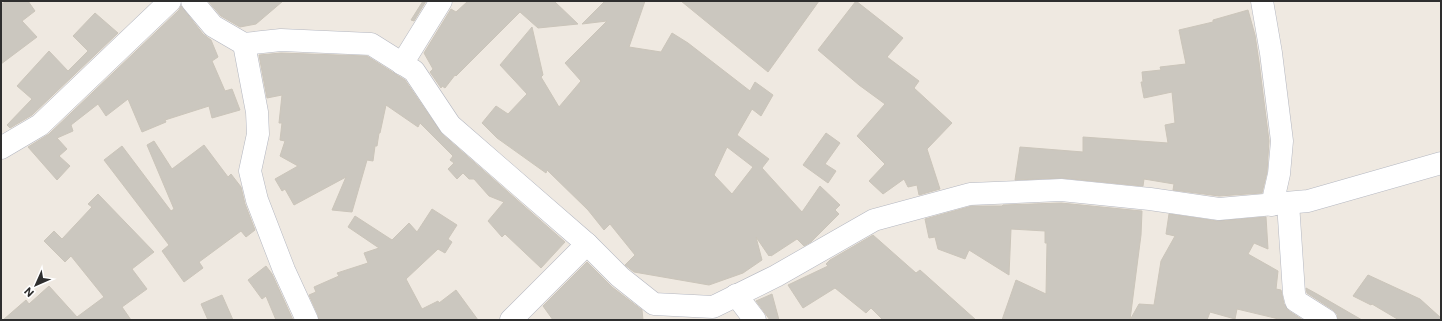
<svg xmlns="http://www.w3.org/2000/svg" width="1442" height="321" viewBox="0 0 1442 321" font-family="Commissioner,sans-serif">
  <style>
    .building { fill: #cbc7bf; stroke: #cbc5ba; fill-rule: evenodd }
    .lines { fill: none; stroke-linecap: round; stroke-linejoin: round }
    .minor-casing { stroke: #b4b7c1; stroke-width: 23 }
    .minor { stroke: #fff; stroke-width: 22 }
  </style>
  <rect width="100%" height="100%" fill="#efe9e1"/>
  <!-- building -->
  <g class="building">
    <polygon points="8,1 28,1 35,11 22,21 37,37 1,64 1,4"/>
    <polygon points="208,1 283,1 256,24 240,27 221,16"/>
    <polygon points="423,1 426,1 414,21 411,20"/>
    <polygon points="468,1 554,1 578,24 538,28 520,12 456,76 455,75 445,88 442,86 441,88 430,72 433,69 424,53 451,9 456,12"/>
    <path d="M 605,1 L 645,1 L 629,47 L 661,52 L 672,33 L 688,43 L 750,91 L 755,82 L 773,95 L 761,116 L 752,109 L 737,135 L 769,159 L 762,168 L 802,212 L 820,186 L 840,205 L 835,210 L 839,214 L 811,242 L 804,246 L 797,239 L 771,256 L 770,255 L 769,256 L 756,237 L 762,260 L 743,273 L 709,285 L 634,272 L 625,265 L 635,255 L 610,224 L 604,230 L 588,210 L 547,170 L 546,173 L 497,138 L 482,123 L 496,106 L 508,114 L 527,94 L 500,65 L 532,27 L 543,75 L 541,77 L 559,107 L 581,81 L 565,63 L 607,21 L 582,24 ZM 727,147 L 753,167 L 732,194 L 714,175 Z"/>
    <polygon points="681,1 819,1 768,72"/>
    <polygon points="856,1 903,38 887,57 919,81 914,88 952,123 927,149 940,189 919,195 917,185 908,187 904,179 883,194 869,181 885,164 857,136 885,104 859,85 818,50"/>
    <polygon points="181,6 203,34 211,40 218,57 212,61 225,91 232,89 240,110 212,118 209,106 165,120 166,122 142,132 128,99 106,116 98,104 71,125 73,131 57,138 67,149 59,156 70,166 57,180 28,147 49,134 179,10"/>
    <polygon points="1248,10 1255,35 1259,62 1269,141 1267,172 1262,193 1219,196 1173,190 1174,184 1144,179 1143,186 1062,178 1015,180 1020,147 1083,152 1083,137 1168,143 1165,125 1175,123 1172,92 1144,98 1141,82 1143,82 1142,72 1161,70 1160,67 1186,64 1179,30 1213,22 1213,20"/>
    <polygon points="95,13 118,33 32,115 10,128 7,125 32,99 17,86 49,51 68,71 88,51 73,36"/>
    <polygon points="281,53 367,56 405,80 442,134 565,242 541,268 505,234 502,237 488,221 504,202 489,196 474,179 469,179 463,173 457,179 448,169 454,163 450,160 453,156 420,123 418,127 386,105 380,133 379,133 377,146 375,146 373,161 367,160 352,212 332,210 346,177 294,205 285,189 282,191 275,179 298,166 280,156 285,141 280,140 282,123 279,123 282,95 267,98 259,55"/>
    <polygon points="826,133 840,143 825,164 836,171 828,183 803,165"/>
    <polygon points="154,141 172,169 204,145 228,177 231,174 241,187 245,204 255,230 246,237 241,231 199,262 203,268 184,282 162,251 169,245 104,160 122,146 171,211 174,209 147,145"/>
    <polygon points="98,194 154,252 132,269 147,289 122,307 131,320 3,320 26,300 29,304 49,286 77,317 104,297 71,256 65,262 44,241 54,231 62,239 92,207 88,204"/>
    <polygon points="1061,203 1142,211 1141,235 1130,320 1002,320 1016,280 1046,294 1047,243 1045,243 1045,231 1011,229 1009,275 969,250 965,259 938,249 935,237 929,238 925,219 972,206 1002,206 1003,205"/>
    <polygon points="432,209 457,225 448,239 452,242 445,253 438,249 406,279 422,309 438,301 439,303 456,290 478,320 319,320 318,315 309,295 316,292 314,287 339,276 337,273 368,263 364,253 379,248 348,227 355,216 392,240 409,223 417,232"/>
    <polygon points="1169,214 1217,221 1266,217 1268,249 1254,243 1248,254 1278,271 1276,289 1281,290 1284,304 1289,311 1303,320 1283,320 1237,309 1235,319 1210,312 1207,320 1130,320 1139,304 1154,305 1161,261 1175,236 1166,234"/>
    <polygon points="873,235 916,273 920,270 976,320 883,320 871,308 866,313 835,288 803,308 788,285 828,266 826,264 830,260"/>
    <polygon points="587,262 612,287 642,310 643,320 553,320 543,306"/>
    <polygon points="266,266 272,274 293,320 276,320 266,296 262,299 248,280"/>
    <polygon points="1368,275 1420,299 1441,318 1441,320 1399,320 1372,304 1371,305 1353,296"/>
    <polygon points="1306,288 1317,294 1362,320 1338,320 1337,314 1333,310 1307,293"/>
    <polygon points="772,294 779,320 770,320 756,301"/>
    <polygon points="222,295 233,320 208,320 201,304"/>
  </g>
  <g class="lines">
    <defs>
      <g id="minor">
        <polyline points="192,1 213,26 244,44 281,40 371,44 414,71 450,125 587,244 620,277 654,304 713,307 776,276 874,220 970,194 1061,190 1150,199 1219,209 1308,201 1441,163"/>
        <polyline points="1262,1 1271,53 1282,141 1279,174 1272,205"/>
        <polyline points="244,44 257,112 258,134 250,171 257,200 284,270 307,320"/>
        <polyline points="402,64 441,1"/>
        <polyline points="1,148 40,125 170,1"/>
        <polyline points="1288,203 1294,293 1296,301 1326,320"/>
        <polyline points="736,295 755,320"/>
        <polyline points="511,320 587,244"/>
      </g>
    </defs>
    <!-- minor casing -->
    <use href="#minor" class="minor-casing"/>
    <!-- minor -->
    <use href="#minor" class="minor"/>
  </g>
  <!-- border -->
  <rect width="1442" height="321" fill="none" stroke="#2e2e2e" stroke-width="4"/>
  <!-- north arrow -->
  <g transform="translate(36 285) rotate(225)" stroke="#ffffff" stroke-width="3" paint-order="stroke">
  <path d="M0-3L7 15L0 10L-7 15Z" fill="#2e2e2e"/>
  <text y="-6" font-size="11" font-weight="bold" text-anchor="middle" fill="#2e2e2e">N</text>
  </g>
</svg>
